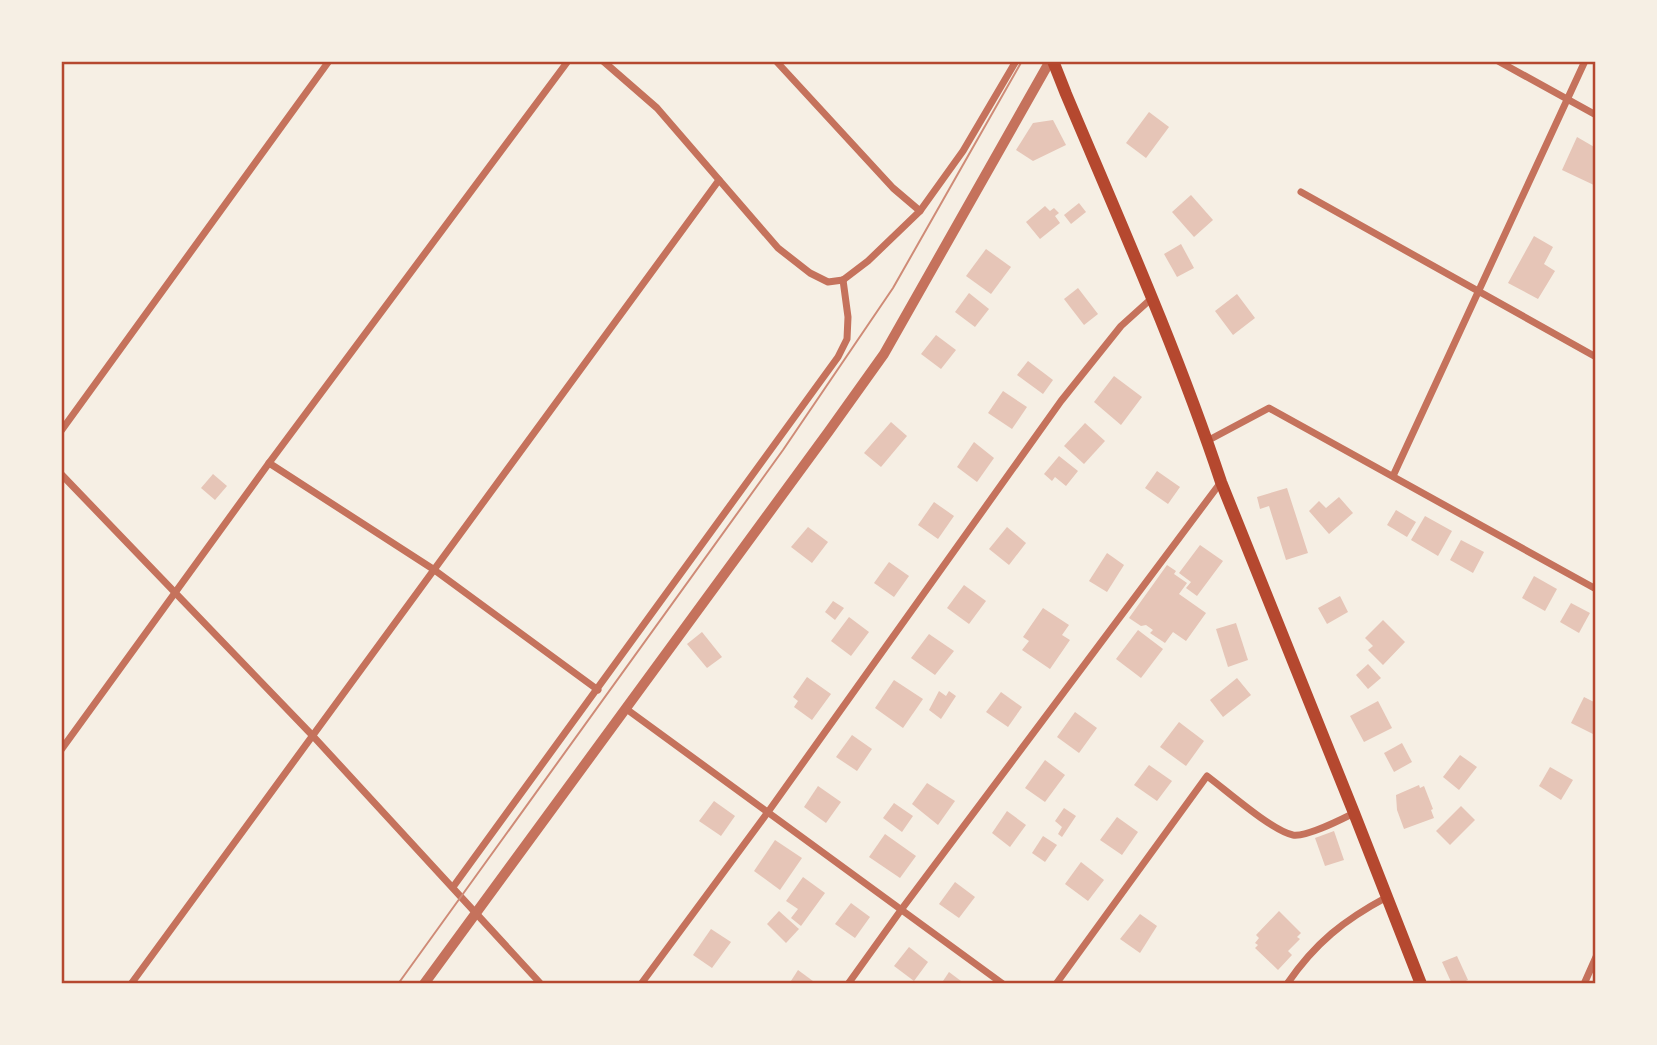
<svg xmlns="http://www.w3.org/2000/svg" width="1657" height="1045" viewBox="0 0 1657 1045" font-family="'Roboto Serif',serif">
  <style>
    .building { fill: #e6c5b7 }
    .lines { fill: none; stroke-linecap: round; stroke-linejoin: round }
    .minor { stroke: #c5725c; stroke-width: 7 }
    .tertiary { stroke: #c5725c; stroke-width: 10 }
    .secondary { stroke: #b5482f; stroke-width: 12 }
    .tram { stroke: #cf8b77; stroke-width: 2 }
    .neatline { fill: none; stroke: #b5482f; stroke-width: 2.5 }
  </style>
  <rect width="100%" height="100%" fill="#f6efe4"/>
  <!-- building -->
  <g class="building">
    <polygon points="1149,112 1169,127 1146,158 1126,143"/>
    <polygon points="1053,120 1066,145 1033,161 1016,150 1033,123"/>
    <polygon points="1577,137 1596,148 1596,186 1562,170"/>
    <polygon points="1191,195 1213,220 1194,237 1172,212"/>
    <polygon points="1079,203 1086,212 1071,224 1064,215"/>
    <polygon points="1045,206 1050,211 1054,208 1059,213 1055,216 1060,223 1040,239 1026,222"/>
    <polygon points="1534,236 1553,247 1544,264 1555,271 1538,299 1508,283"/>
    <polygon points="1181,244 1194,268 1177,277 1164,254"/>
    <polygon points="986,249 1011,267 991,294 966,276"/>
    <polygon points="1078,288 1098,314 1084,325 1064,299"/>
    <polygon points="969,293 989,309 975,327 955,312"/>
    <polygon points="1237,294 1255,318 1233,335 1215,311"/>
    <polygon points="936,335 956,350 941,369 921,354"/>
    <polygon points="1028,361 1053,380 1043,394 1017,375"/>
    <polygon points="1114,376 1142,397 1121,425 1094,402"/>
    <polygon points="1003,391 1027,407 1012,429 988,413"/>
    <polygon points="891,422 907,436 881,467 864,453"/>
    <polygon points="1085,423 1105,441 1084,464 1064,446"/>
    <polygon points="974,442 994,458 977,482 957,467"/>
    <polygon points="1059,456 1078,471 1066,486 1055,477 1052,481 1044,474"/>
    <polygon points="1157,471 1180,487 1168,504 1145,488"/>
    <polygon points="213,474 227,486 215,500 201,488"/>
    <polygon points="1287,488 1308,553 1286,560 1269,506 1260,509 1257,497"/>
    <polygon points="1339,497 1353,513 1329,534 1309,511 1319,501 1326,508"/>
    <polygon points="934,502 954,516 938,539 918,525"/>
    <polygon points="1396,510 1416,522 1407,537 1387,525"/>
    <polygon points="1425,516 1452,531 1438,556 1411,540"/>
    <polygon points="808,527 828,542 812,563 791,547"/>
    <polygon points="1007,527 1026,543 1009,565 989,549"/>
    <polygon points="1461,540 1484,552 1473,573 1450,560"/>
    <polygon points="1200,545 1223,561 1197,596 1186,588 1191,582 1179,573"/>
    <polygon points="1107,553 1124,565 1107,592 1089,581"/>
    <polygon points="889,562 909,576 894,597 874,583"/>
    <polygon points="1167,565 1176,571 1174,574 1187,583 1179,594 1206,613 1186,641 1173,632 1165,643 1150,633 1153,630 1146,625 1141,626 1129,618"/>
    <polygon points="1534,576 1557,589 1545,611 1522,598"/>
    <polygon points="964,585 986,601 969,624 947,608"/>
    <polygon points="1340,596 1348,612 1327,624 1318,608"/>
    <polygon points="833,601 844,608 835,620 825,612"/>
    <polygon points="1571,603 1590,613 1579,633 1560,622"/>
    <polygon points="1043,608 1069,625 1062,635 1070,640 1050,669 1022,650 1029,641 1023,637"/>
    <polygon points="849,617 869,632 851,656 831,641"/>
    <polygon points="1383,620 1405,642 1383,665 1368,650 1373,646 1365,638"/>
    <polygon points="1236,623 1248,660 1228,667 1216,629"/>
    <polygon points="1138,630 1163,649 1141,678 1116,659"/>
    <polygon points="702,632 722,657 707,668 687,644"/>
    <polygon points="929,634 954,651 935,675 911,658"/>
    <polygon points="1368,664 1381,678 1368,689 1356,675"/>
    <polygon points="807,677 831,694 812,720 794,707 798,701 793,697"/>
    <polygon points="1237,678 1251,695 1223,717 1210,700"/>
    <polygon points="894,680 923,699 903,728 875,708"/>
    <polygon points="939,691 946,696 949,691 956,696 941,719 929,710"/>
    <polygon points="1001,692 1022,707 1008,727 986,712"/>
    <polygon points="1584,697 1596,703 1596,730 1593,734 1571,723"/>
    <polygon points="1378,701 1392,728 1364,742 1350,716"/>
    <polygon points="1075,712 1097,728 1079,753 1057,737"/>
    <polygon points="1179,722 1204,741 1186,766 1160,747"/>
    <polygon points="852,735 872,749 857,771 836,757"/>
    <polygon points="1402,743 1412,762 1394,772 1384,753"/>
    <polygon points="1460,755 1477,767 1459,790 1443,777"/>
    <polygon points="1045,760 1065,775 1045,802 1025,788"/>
    <polygon points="1149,765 1172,781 1157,801 1134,785"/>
    <polygon points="1550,767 1573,780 1561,800 1539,786"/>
    <polygon points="927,783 955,801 938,825 912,804"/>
    <polygon points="1419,785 1420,788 1424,786 1433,809 1431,810 1434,818 1404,829 1397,810 1396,795"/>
    <polygon points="818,786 841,802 826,823 804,807"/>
    <polygon points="714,801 735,816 721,836 699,821"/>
    <polygon points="894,803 913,816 902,832 883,818"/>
    <polygon points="1461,806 1475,820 1450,845 1436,831"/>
    <polygon points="1064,808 1076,816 1062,837 1058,834 1062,827 1055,821"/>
    <polygon points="1007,811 1026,825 1010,847 992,833"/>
    <polygon points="1117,817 1138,832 1122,855 1100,840"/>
    <polygon points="1334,831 1344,860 1325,866 1315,838"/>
    <polygon points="885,834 916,856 900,878 869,857"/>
    <polygon points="1043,836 1057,845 1045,862 1032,853"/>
    <polygon points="775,840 802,858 780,890 754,871"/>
    <polygon points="1081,862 1104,880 1088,901 1065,884"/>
    <polygon points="803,877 825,893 801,926 791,918 798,909 786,901"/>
    <polygon points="955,882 975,897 959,918 939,904"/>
    <polygon points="851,903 870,917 855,938 835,924"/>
    <polygon points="779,911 799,929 786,943 767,924"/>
    <polygon points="1279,911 1301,933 1297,937 1300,939 1288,951 1292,955 1278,970 1255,948 1258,945 1255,943 1259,938 1256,935"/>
    <polygon points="1140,914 1157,926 1140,953 1120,939"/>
    <polygon points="711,929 731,942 712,968 693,955"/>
    <polygon points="909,947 928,962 914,981 894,966"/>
    <polygon points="1457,956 1468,980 1459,984 1452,984 1442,962"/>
    <polygon points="798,970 817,984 789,984"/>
    <polygon points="949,972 965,984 941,984"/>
  </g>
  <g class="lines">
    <!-- minor -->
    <g class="minor">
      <polyline points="603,61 657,108 778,248 810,273 828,282 843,280"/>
      <polyline points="776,61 893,188 920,211"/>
      <polyline points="1498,61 1596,115"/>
      <polyline points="1301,192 1596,357"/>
      <polyline points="843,280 868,261 920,211 963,151 1016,61"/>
      <polyline points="61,431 329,61"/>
      <polyline points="1207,441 1269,408 1596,589"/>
      <polyline points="269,463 433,569 598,690"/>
      <polyline points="61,474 312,735 541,984"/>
      <polyline points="1393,476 1585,61"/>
      <polyline points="625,708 1003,984"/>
      <polyline points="61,750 269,463 568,61"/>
      <polyline points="453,887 838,357 847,339 848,317 843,280"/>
      <polyline points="131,984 719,180"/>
      <polyline points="641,984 768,812 1061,401 1121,326 1152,298"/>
      <polyline points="848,984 901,910 1221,482"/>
      <path d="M 1056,984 L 1207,776 C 1226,790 1272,831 1293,835 C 1307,837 1340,820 1354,813"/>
      <path d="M 1287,984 C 1315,943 1344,920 1387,897"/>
      <polyline points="1584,984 1596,957"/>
    </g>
    <!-- tertiary -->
    <polyline class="tertiary" points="424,984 829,431 884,354 1050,61"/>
    <!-- secondary -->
    <path class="secondary" d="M 1053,61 L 1066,94 C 1120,222 1177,350 1221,482 L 1354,813 L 1421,984"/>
    <!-- tram -->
    <polyline class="tram" points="398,984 783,450 893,288 1022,61"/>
  </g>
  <!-- border -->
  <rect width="1657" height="1045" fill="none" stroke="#f6efe4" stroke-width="126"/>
  <rect x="63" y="63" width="1531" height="919" class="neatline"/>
</svg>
